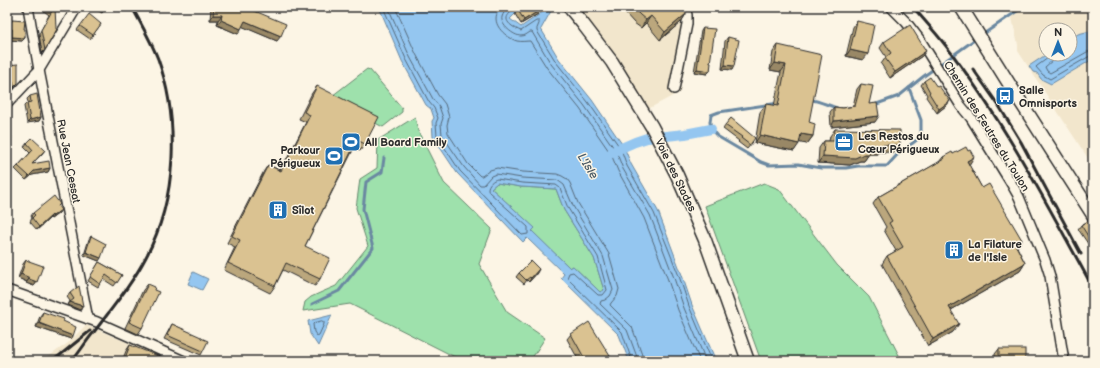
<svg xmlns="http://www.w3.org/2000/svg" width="1100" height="368" viewBox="0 0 1100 368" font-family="'Balsamiq Sans',sans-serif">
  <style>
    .built { fill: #f2e6cc; fill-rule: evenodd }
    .green { fill: #9ee1ac; stroke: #64866c }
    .water { fill: #94c6f0; stroke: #6a88a1; fill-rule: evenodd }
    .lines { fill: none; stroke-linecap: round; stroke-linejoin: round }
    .shore { stroke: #55697a; stroke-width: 1 }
    .stream { stroke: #6a88a1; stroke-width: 3 }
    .canal { stroke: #94c6f0; stroke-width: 10 }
    .minor-casing { stroke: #2b2b2b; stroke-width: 12 }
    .major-casing { stroke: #2b2b2b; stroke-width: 15 }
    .minor { stroke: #fcf5e5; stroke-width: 9 }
    .major { stroke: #fcf5e5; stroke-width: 12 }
    .rail { stroke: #2b2b2b; stroke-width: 3 }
    .wall { fill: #bba77d; stroke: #2b2b2b }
    .shaded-wall { fill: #986; stroke: #2b2b2b }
    .building { fill: #dac291; stroke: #2b2b2b }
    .labels { text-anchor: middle; stroke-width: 3; stroke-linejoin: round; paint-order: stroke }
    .poi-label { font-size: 11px; font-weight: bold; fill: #2b2b2b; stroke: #fcf5e5; text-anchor: start }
    .street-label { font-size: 11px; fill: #2b2b2b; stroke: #fcf5e5 }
    .water-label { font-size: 12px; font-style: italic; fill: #4a5a66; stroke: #fcf5e5 }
  </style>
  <rect width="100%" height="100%" fill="#fcf5e5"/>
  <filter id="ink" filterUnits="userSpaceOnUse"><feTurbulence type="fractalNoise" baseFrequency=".025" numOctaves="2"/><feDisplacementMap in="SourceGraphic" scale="8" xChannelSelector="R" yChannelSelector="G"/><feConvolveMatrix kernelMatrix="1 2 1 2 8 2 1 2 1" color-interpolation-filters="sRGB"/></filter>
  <g filter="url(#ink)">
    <!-- built -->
    <g class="built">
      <polygon points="575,7 684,7 692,16 680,92 648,109"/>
      <path d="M 1013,7 L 1093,7 L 1093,166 L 1018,51 L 1018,45 L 1010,9 ZM 1046,30 L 1070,30 L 1070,54 L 1046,54 Z"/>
      <polygon points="86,325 162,357 160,361 42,361 68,343"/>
    </g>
    <!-- green -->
    <g class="green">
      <polygon points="367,69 370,70 402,108 402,112 383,127 328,99"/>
      <polygon points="415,117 418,131 444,183 492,229 479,264 507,312 545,338 530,361 463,361 350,304 303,311 305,302 311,297 322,292 336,286 368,246 356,208 360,179 377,168 378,140"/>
      <polygon points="497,183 521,187 556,189 564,210 594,258 604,290 600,292 573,266 570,268 531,231 534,228 491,188"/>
      <polygon points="764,183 779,189 837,265 869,297 902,361 761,361 705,206"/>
    </g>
    <!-- water -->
    <g class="water">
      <path d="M 379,7 L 527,7 L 515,14 L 510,19 L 521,27 L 547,9 L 546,7 L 549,7 L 551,11 L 541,29 L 559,59 L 592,100 L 624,147 L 631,164 L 658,211 L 682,275 L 692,305 L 716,361 L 629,361 L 619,335 L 561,278 L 564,274 L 527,238 L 523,242 L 457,173 L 433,137 L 432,121 L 434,118 L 431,109 L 426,105 L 402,61 ZM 497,183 L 521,187 L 556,189 L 564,210 L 594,258 L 604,290 L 600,292 L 573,266 L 570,268 L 532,231 L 535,228 L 491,188 Z"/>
      <polygon points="1090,31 1093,33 1093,59 1051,84 1041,79 1037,73 1033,72 1029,66 1047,54 1070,54 1070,39 1078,34"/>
      <polygon points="193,272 208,279 202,290 188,284"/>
      <polygon points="332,315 318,346 310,334 308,321"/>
    </g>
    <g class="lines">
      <!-- shore -->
      <g class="shore">
        <path d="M 383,7 L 406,59 L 429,102 L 434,108 L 438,118 L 436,123 L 437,136 L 460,171 L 522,235 L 528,234 L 528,227 L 489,192 L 488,189 C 488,184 493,180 497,179 L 522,183 L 556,185 L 560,188 L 568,208 L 598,257 L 607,290 L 603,295 L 598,295 L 573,272 L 569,273 L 567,278 L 622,332 L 632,361"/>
        <polyline points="388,7 410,57 433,99 439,106 443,118 441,124 442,135 464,167 480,185 483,185 491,176 496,174 522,178 557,180 560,182 564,185 573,206 603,256 613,290 610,296 605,300 601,301 600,304 627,330 637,357 637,361"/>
        <polyline points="395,7 416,54 438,95 445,104 449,117 447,125 448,133 468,164 480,176 482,176 490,170 497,168 523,172 557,174 562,176 567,179 570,183 578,203 609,254 619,289 617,296 611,303 610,305 632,327 642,355 643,361"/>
        <path d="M 501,7 C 492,17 496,27 506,35 C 509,37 513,40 517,41 C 522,42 526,41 530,41 L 547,68 L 580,109 L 611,154 L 618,171 L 644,218 L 668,280 L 678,310 L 700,361"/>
        <path d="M 509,7 C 506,10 503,13 502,17 C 500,25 514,36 521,36 C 525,36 527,34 530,32 L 532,32 L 551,64 L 584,105 L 616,151 L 623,169 L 650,215 L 674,278 L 684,308 L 706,361"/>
        <path d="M 519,7 C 510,12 501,18 512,26 C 515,28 518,30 521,31 L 536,21 L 539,21 C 540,25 536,27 537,31 L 556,62 L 588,102 L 621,149 L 627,166 L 654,213 L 679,276 L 689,306 L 712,361"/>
        <polyline points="1050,54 1048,58 1037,66 1036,67 1043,75 1050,79 1090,56 1093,56"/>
        <polyline points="1055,54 1053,60 1045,67 1047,71 1050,73 1087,52 1093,51"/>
        <polygon points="322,321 324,322 324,324 319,335 317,336 314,332 313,324 314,323"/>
      </g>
      <!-- stream -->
      <g class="stream">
        <polyline points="982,35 1023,7"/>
        <path d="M 810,100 C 815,99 830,106 837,108"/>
        <polyline points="779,103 719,112 711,115 710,122 711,129 717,136 761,162 769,165 798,164 821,168 846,168 858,166 887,166 897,155 918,139 921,134 921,120 909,88"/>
        <polyline points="874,105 899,96 924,76 977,38"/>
        <polyline points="312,304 339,291 373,248 363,209 366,182 382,172 384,158"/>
      </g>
      <!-- canal -->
      <polyline class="canal" points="612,152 635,142 647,138 685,134 711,129"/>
      <defs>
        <g id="minor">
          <polyline points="28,7 39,70 88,319"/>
          <polyline points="891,7 906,22 920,40 961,106 971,118 1011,183 1019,197 1045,260 1050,276 1064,361"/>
          <polyline points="674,89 687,24 687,15 685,7"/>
          <polyline points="7,104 39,70 77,7"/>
          <polyline points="7,290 97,322 184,361"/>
        </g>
        <g id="major">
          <polyline points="569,7 583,24 612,62 652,127 677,175 705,240 748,361"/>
          <polyline points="961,7 1013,90 1093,215"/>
        </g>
      </defs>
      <!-- minor casing -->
      <use href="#minor" class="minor-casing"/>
      <!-- major casing -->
      <use href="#major" class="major-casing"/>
      <!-- minor -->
      <use href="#minor" class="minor"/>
      <!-- major -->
      <use href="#major" class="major"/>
      <!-- rail -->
      <g class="rail">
        <path d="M 913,7 C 924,20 936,33 946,46 C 1004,121 1048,206 1093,288"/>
        <polyline points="973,69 999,106 1021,142 1081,254"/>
        <polyline points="51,361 59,356 90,331"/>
        <path d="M 72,361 C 80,352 86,341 94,332 C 112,308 132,284 146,257 C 177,199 180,120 158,59 C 151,41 141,24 132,7"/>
      </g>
    </g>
    <!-- wall -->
    <g class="wall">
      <polygon points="39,7 61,7 60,9 55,9 45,50 42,53 39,34 49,15"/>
      <polygon points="92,7 106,7 102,13"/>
      <polygon points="211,7 250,7 250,9 277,41 242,26 238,34 217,25 218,20 210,20"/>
      <polygon points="621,7 683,7 686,14 681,22 660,40 646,23 641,28 634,23 625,13"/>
      <polygon points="518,10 538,14 521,24 515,14"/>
      <polygon points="12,20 24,29 25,38 22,41 9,40 10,22"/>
      <polygon points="857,21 863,60 846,56 853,27"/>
      <polygon points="101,24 90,39 77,30 80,26"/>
      <polygon points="703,28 710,63 710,71 707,74 694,72 701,31"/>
      <polygon points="728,37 732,70 722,69 725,41"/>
      <polygon points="884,42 922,56 890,78 881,64 886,57 880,48"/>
      <polygon points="778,45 809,122 813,136 807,144 799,142 794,151 755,143 760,112 766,104 774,106 781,72 770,70 773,52"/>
      <polygon points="7,65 15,87 12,90 10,85 7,85"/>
      <polygon points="924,81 937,87 947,105 937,113 926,97 927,95 921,85"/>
      <polygon points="861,84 869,104 875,122 831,127 830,112 834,107 843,108 853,106 857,89"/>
      <polygon points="317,86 365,144 360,151 354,148 305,246 320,279 315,286 283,270 275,286 270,293 224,270 235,247 227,243 264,171 268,165 280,170 283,163 288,157 306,122 299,119 312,93"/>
      <polygon points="30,96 41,117 39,121 27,123 24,106 28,102 27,99"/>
      <polygon points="731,118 753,142 747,149 738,142 739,141 723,129"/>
      <polygon points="835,129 900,145 895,152 878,152 877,154 869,154 864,161 860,161 850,165 818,163 819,148 824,141 829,141 830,136"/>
      <polygon points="27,143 45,150 42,154 33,163 50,168 48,172 32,175 26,180 15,169 18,166 30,153 24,147"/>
      <polygon points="953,154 969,165 982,188 1022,240 1017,247 1025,263 1020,271 951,310 953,332 928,346 882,264 887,256 896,251 884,230 886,227 873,204 878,197 939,162 943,157"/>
      <polygon points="60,204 58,206 59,213 51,219 50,218 37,230 30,222 32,218 31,216 33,213"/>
      <polygon points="1081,225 1093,228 1093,251 1078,229"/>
      <polygon points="91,236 99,261 84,255 89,239"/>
      <polygon points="26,260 37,282 34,286 26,283 27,282 18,278 23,264"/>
      <polygon points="99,262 122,275 114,286 103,279 98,287 88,281"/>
      <polygon points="519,273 537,273 529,282 527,280 524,284 516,277"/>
      <polygon points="148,284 142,328 138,334 125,328 143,290"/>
      <polygon points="70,293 83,306 80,310 68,305 70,301 67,297"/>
      <polygon points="43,312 73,336 71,339 36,327 40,316"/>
      <polygon points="172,324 201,338 203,351 201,355 164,339 170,328"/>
      <polygon points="571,334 613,361 579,361 567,339"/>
      <polygon points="130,345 162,361 122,361 126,351"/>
      <polygon points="999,349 1025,361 995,361 995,354"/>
    </g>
    <!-- shaded-wall -->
    <g class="shaded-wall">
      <polygon points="54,7 61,7 60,9 52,9"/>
      <polygon points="540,10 538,14 521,24 524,20"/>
      <polygon points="686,14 681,22 660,40 665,32"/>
      <polygon points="213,15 222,15 218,20 210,20"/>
      <polygon points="651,16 646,23 641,28 646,20"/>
      <polygon points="221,20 241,29 238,34 217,25"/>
      <polygon points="245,21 281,36 277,41 241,26"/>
      <polygon points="7,29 12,29 9,33 7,32"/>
      <polygon points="12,37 25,38 22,41 9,40"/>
      <polygon points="850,50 868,54 863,60 846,56"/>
      <polygon points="926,51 922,56 890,78 895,72"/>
      <polygon points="775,63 786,65 781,72 770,70"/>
      <polygon points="725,65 734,66 732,70 722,69"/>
      <polygon points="697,69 710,71 707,74 694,72"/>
      <polygon points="7,82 13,82 10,85 7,85"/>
      <polygon points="950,101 947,105 937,113 939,109"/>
      <polygon points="879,116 875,122 831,127 834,121"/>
      <polygon points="41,117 39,121 27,123 30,120"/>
      <polygon points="801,134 813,136 807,144 796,142"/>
      <polygon points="760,135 799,144 794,151 755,143"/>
      <polygon points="882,145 900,145 895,152 878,152 877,154 865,154 870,147"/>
      <polygon points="864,154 869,154 864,161 860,161 850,165 818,163 823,156"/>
      <polygon points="974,157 969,165 967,161"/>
      <polygon points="50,168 48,172 32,175 26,180 29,176 34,171"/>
      <polygon points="61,210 59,213 51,219 53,216"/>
      <polygon points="52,215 50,218 37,230 39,227"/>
      <polygon points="1022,240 1016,248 1015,244"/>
      <polygon points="86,252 101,258 99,261 84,255"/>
      <polygon points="1025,263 1020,271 944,314 949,307"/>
      <polygon points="539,269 537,273 529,282 531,278"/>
      <polygon points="21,274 30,278 27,282 18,278"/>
      <polygon points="29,279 37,282 34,286 26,283"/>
      <polygon points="70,302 83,306 80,310 68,305"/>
      <polygon points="39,323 73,336 71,339 36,327"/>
      <polygon points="959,324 953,332 928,346 933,339"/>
    </g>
    <!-- building -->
    <g class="building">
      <polygon points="47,7 55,7 56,29 57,29 45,50 41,30 52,11"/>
      <polygon points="101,7 106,7 105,9"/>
      <polygon points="214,7 250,7 250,9 286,24 281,36 245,21 241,29 221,20 222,15 213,15"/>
      <polygon points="523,7 539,7 540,10 524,20 518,10"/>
      <polygon points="632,7 683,7 686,11 686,14 665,32 651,16 646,20 640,15"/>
      <polygon points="89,14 101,24 93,35 80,26"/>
      <polygon points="12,20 25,21 24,29 25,29 25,38 12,37 12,29 7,29 7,22 11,22"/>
      <polygon points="857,21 874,25 868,54 850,50"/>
      <polygon points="910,25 926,51 895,72 885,58 891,53 884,42"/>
      <polygon points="703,28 715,29 710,63 711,63 710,71 697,69"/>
      <polygon points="728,37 739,40 734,66 725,65"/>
      <polygon points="778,45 822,55 809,122 815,124 813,136 801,134 799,144 760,135 766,104 778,106 786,65 775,63"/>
      <polygon points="18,64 18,83 14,87 13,82 7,82 7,65"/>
      <polygon points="930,77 937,87 939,86 950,101 939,109 929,93 930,92 924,81"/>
      <polygon points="861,84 873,86 869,104 877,103 879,116 834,121 834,107 843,108 855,106"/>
      <polygon points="317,86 379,117 365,144 357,140 305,246 330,258 320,279 286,263 275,286 228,263 240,240 232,236 268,165 281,171 288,157 289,157 310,115 304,112"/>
      <polygon points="37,94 41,117 30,120 27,103 31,102 30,96"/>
      <polygon points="731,118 755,138 750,145 741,138 742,137 725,125"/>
      <polygon points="835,129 900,130 900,145 882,145 882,146 870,147 869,154 864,154 855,158 823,156 824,141 834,141"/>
      <polygon points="7,132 12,137 7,144"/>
      <polygon points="32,138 45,150 32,164 49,161 50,168 34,171 29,176 18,166 33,150 27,143"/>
      <polygon points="966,147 968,151 970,150 974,157 967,161 982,188 989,184 1022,240 1015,244 1025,263 949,307 959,324 933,339 887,256 903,247 889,223 892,221 878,197 944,159 943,157 952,152 953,154"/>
      <polygon points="54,196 60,204 58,206 61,210 53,216 52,215 39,227 32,218 35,215 33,213"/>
      <polygon points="1088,221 1093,228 1093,244 1081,225"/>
      <polygon points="91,236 106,244 101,258 86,252"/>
      <polygon points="26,260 43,266 37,282 29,279 30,278 21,274"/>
      <polygon points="531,261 539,269 531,278 530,277 526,280 519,273"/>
      <polygon points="99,262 122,275 117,283 106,275 100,284 90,277"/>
      <polygon points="148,284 155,287 154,290 159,292 142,328 129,322"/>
      <polygon points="79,286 83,306 70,302 74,299 70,293"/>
      <polygon points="43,312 64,319 63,321 76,327 73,336 39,323"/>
      <polygon points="589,322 613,361 586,361 571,334"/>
      <polygon points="172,324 201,337 201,338 208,341 203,351 167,335"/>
      <polygon points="130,345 163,358 162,361 124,361"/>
      <rect x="999" y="349" width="26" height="12"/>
    </g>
  </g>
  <!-- icons -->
  <defs>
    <symbol id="bus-square" viewBox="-11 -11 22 22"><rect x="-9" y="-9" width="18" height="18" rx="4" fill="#1f6fb2" stroke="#fcf5e5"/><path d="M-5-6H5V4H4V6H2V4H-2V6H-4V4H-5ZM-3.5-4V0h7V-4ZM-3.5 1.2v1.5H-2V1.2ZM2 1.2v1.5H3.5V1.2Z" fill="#fff"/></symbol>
    <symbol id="stadium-square" viewBox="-11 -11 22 22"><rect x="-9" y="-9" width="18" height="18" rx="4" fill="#1f6fb2" stroke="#fcf5e5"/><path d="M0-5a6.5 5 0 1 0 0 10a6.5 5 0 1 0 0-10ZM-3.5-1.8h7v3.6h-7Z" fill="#fff"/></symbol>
    <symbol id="office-square" viewBox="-11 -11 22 22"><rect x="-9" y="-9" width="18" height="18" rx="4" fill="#1f6fb2" stroke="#fcf5e5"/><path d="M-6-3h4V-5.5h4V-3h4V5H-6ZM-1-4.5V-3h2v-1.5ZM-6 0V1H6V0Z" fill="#fff"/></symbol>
    <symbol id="building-square" viewBox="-11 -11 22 22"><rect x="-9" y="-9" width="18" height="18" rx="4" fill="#1f6fb2" stroke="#fcf5e5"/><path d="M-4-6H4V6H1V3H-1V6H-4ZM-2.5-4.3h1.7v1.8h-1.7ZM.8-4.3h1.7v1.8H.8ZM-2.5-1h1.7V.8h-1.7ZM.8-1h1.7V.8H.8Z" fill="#fff"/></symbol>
  </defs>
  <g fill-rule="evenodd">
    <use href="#bus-square" x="994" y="85" width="22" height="22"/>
    <use href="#stadium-square" x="340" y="131" width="22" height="22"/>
    <use href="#office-square" x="833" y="131" width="22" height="22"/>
    <use href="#stadium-square" x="323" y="145" width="22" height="22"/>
    <use href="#building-square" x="267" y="199" width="22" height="22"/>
    <use href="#building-square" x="943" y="239" width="22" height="22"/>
  </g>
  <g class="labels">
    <!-- poi labels -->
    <g class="poi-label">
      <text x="1019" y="94">Salle<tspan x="1019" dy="13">Omnisports</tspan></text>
      <text x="858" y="140">Les Restos du<tspan x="858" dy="13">Cœur Périgueux</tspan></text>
      <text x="365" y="146">All Board Family</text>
      <text x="320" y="154" text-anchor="end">Parkour<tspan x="320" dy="13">Périgueux</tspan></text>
      <text x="292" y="214">Sîlot</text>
      <text x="968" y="248">La Filature<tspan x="968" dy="13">de l'Isle</tspan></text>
    </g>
    <!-- street labels -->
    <g class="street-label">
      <text transform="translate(987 126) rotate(58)" y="4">Chemin des Feutres du Toulon</text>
      <text transform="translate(69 161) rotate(79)" y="4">Rue Jean Cessat</text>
      <text transform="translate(676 175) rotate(64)" y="4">Voie des Stades</text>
    </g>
    <!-- water labels -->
    <g class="water-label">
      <text transform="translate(588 166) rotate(58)" y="4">L'Isle</text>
    </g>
  </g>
  <!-- margin -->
  <rect width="1100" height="368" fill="none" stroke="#fcf5e5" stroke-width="24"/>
  <rect x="12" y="12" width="1076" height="344" fill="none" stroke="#2b2b2b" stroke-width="1.5" filter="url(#ink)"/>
  <!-- north arrow -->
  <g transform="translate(1058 42)"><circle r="19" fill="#fcf5e5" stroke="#a8a49b"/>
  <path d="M0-3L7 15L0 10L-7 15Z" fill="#1f6fb2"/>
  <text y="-6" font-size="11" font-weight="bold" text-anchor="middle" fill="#2b2b2b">N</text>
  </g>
</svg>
